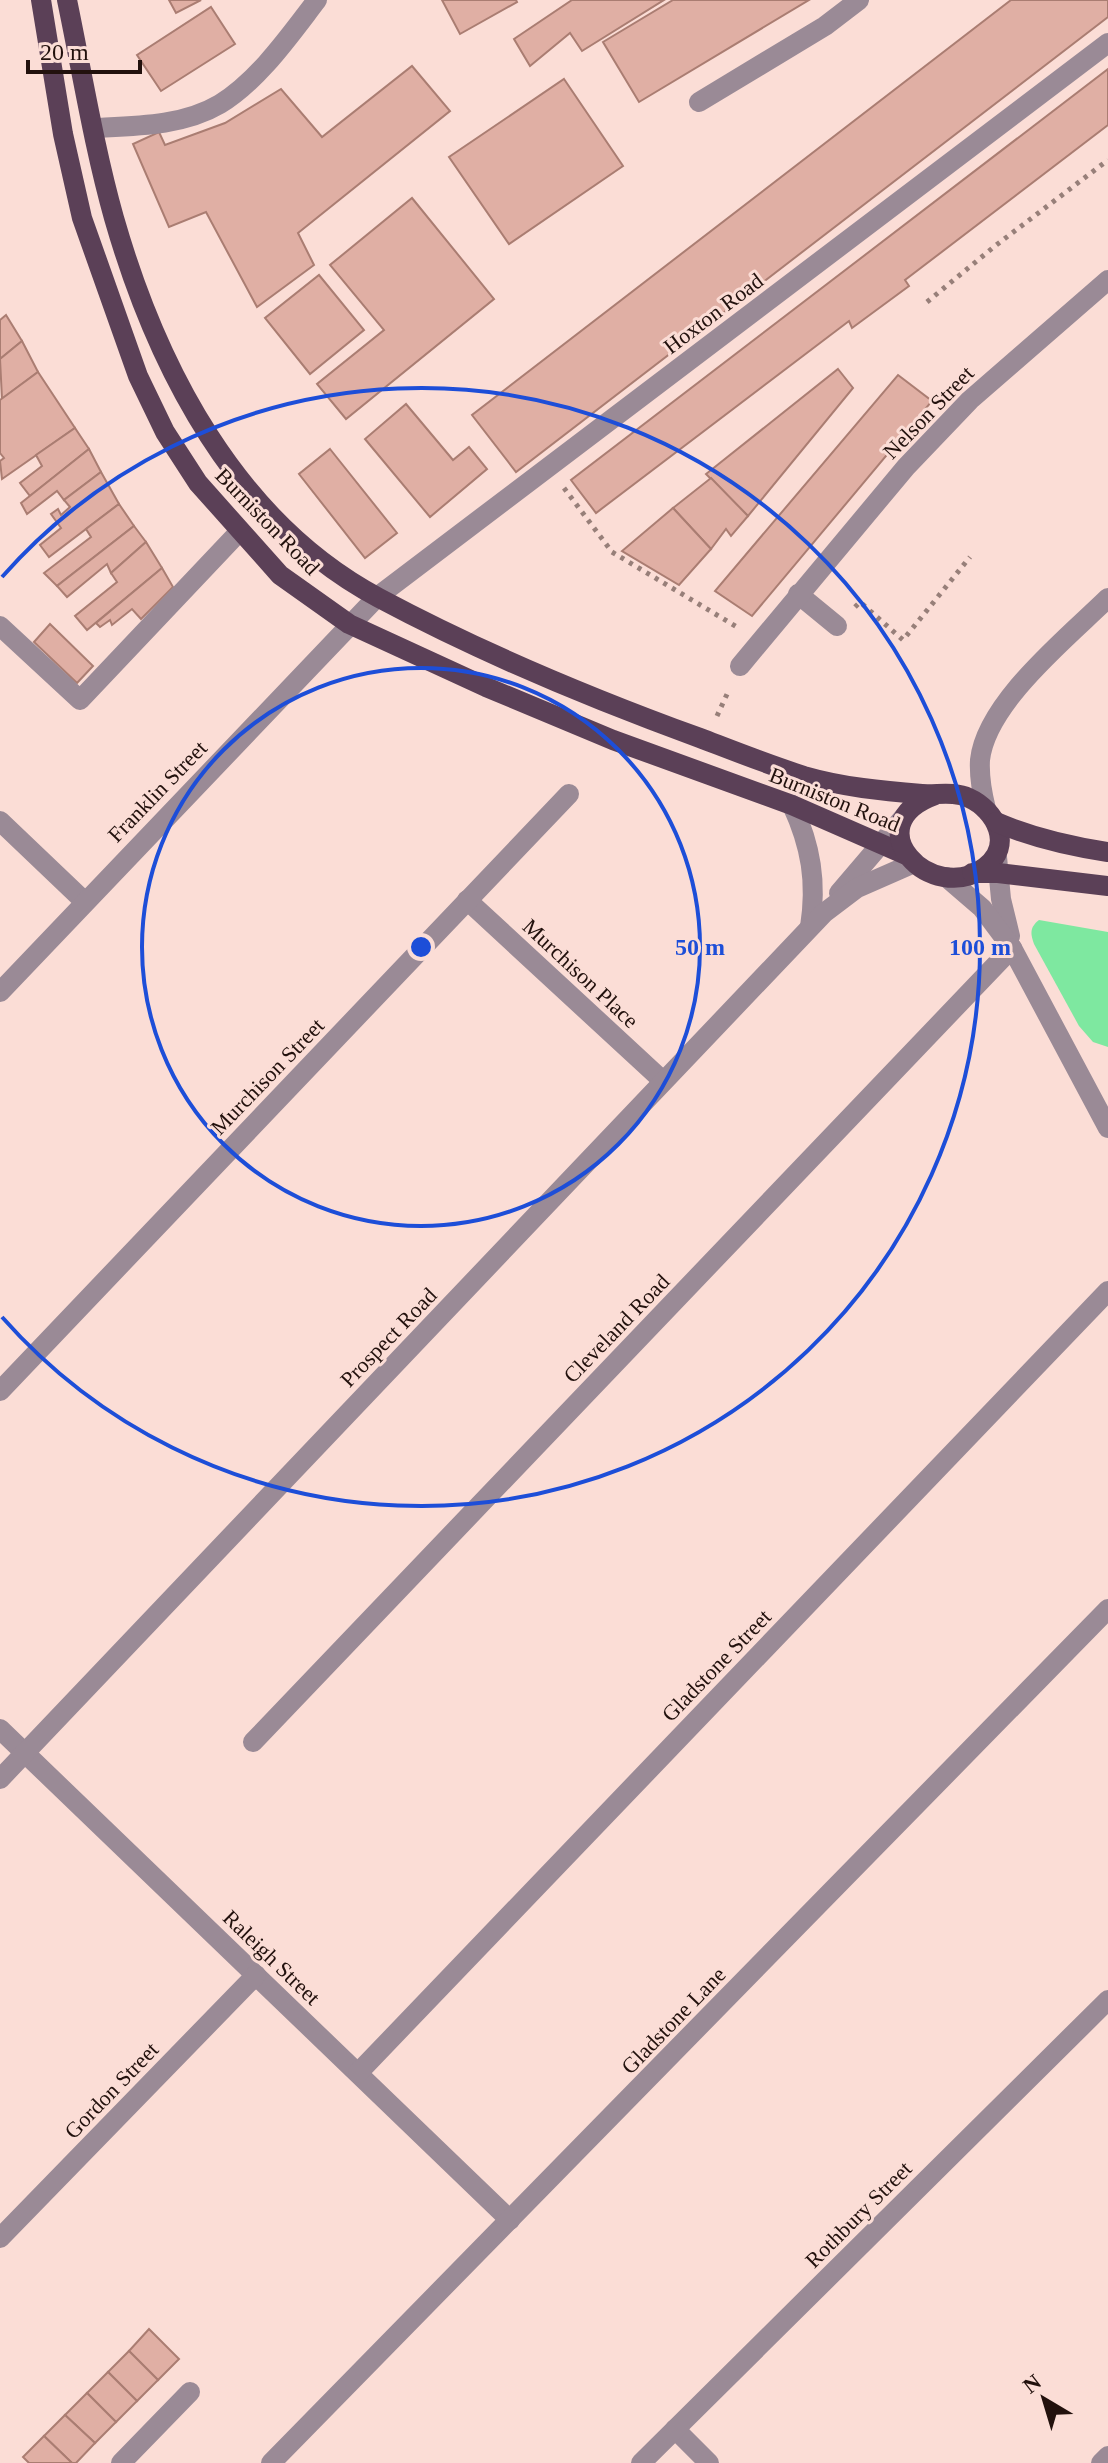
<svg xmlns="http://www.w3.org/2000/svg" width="1108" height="2463" viewBox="0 0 1108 2463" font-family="Georgia,serif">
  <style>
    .grass { fill: #7ee8a0 }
    .building { fill: #e0afa4; stroke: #aa7d72; stroke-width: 2 }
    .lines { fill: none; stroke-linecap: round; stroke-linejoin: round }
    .path { stroke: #977f79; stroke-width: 5; stroke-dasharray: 4 6; stroke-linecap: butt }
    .minor { stroke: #9a8a96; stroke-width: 20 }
    .major { stroke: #5b4057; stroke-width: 20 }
    .ring { fill: none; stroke: #1d4ed8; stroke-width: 4 }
    .labels { text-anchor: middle; stroke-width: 6; stroke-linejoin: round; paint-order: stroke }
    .street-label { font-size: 22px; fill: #22110d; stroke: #fbddd6 }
    .centre { fill: #1d4ed8; stroke: #fbddd6; stroke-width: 4 }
    .ring-label { font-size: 24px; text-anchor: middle; font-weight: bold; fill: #1d4ed8; stroke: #fbddd6; stroke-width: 6; stroke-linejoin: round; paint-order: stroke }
  </style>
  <rect width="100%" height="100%" fill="#fbddd6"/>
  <!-- grass -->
  <path class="grass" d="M 1039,920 L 1108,932 L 1108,1047 L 1093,1042 L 1079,1026 L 1034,944 C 1030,933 1030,927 1039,920 Z"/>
  <!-- building -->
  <g class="building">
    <polygon points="169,0 201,0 176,13"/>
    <polygon points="442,0 516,0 517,2 460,34"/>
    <polygon points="572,0 664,0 582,51 570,33 530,66 514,39"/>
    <polygon points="673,0 809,0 639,102 603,42"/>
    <polygon points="1011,0 1108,0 1108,17 516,472 472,415"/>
    <polygon points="211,7 235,44 161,91 137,55"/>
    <polygon points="412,66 450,111 298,233 314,265 257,307 206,212 169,227 133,144 159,132 165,145 225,123 281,89 322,137"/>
    <polygon points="1108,69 1108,125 905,280 909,286 852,328 849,321 596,513 571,480"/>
    <polygon points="564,79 623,166 509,244 449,157"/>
    <polygon points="412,198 494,299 346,419 317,384 384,330 330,265"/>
    <polygon points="319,275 364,330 310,374 265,318"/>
    <polygon points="6,315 22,341 0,359 0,320"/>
    <polygon points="22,341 38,372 2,399 0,359"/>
    <polygon points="838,369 853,388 748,516 706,474"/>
    <polygon points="38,372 75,428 2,479 0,461 4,458 0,453 0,400"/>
    <polygon points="898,375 932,401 752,616 715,591"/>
    <polygon points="406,404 453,460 469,447 487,469 430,517 365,439"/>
    <polygon points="75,428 89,449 30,496 20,483 42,466 36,455"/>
    <polygon points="89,449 101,472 64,500 57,491 27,514 21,503"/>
    <polygon points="330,449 397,533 365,558 299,474"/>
    <polygon points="101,472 119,504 49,557 40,545 61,528 51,514 58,509 61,515 70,507 64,500"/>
    <polygon points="711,478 748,516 731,536 726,529 711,549 673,508"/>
    <polygon points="119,504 134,526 57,586 44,573 91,537 86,529"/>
    <polygon points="673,508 711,549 679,585 622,551"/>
    <polygon points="134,526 146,542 111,573 107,564 67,597 57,586"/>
    <polygon points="146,542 162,568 87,630 75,616 117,582 111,573"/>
    <polygon points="162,568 173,587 141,619 132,609 112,625 110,620 100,627 96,623"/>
    <polygon points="50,624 93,666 77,683 34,642"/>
    <polygon points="149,2329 179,2359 158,2380 129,2351"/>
    <polygon points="129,2351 158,2380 137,2401 108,2372"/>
    <polygon points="108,2372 137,2401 116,2422 87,2393"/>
    <polygon points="87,2393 116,2422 95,2443 65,2415"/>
    <polygon points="65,2415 95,2443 76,2463 72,2463 44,2436"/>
    <polygon points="44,2436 72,2463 29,2463 23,2457"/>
  </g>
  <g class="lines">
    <!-- path -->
    <g class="path">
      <polyline points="927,302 995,246 1108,160"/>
      <polyline points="564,488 612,552 737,627"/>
      <polyline points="855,607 860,602 903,640 970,557"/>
      <polyline points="717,716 728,692"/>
    </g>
    <!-- minor -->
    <g class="minor">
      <polyline points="699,102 825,26 859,0"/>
      <path d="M 94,128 C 136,126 183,126 220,104 C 259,80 290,35 317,0"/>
      <polyline points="798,594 837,626"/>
      <polyline points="0,626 80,700 239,532"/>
      <polyline points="740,666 906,467 970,400 1108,280"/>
      <path d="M 792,805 C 811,846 817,882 810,927"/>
      <path d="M 986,809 C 982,793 979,777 980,760 C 986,703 1067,638 1108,598"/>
      <polyline points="0,821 85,902"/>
      <polyline points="997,857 1001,899 1010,936"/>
      <polyline points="946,877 982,908 1012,948 1108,1128"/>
      <polyline points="839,893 903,818"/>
      <polyline points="467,900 663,1081"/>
      <polyline points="0,992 377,597 1108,43"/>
      <polyline points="0,1391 569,794"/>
      <polyline points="0,1729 510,2220"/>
      <polyline points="253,1742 1012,948"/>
      <polyline points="0,1779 824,913 857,888 914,863"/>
      <polyline points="358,2073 1108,1291"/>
      <polyline points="0,2238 256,1975"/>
      <polyline points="675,2429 709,2463"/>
      <polyline points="121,2463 190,2392"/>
      <polyline points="271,2463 1108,1609"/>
      <polyline points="641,2463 1108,2000"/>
      <polyline points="1101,2463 1108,2456"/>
    </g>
    <!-- major -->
    <g class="major">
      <polyline points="41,0 63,134 82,218 138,376 165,432 198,483 280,575 349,624 486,687 613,740 792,805 904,854"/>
      <path d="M 67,0 C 82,72 94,147 114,218 C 157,368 236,522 379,598 C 482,653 590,698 700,738 C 734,751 769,765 804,776 C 842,787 883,791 922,794 C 938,795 954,791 969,798 C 996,810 1014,846 985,867 C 932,907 853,825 935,795"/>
      <path d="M 996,822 C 1033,838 1068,846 1108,852"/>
      <polyline points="972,873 998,873 1108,886"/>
    </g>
  </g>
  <!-- distance rings -->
  <g class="ring">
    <circle cx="421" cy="947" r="279"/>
    <path d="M2 577A559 559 0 1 1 2 1317"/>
  </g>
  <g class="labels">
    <!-- street labels -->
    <g class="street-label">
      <text transform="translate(713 313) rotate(-37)" y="8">Hoxton Road</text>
      <text transform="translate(928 412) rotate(-46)" y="8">Nelson Street</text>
      <text transform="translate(268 521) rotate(46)" y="8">Burniston Road</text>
      <text transform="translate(157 791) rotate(-46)" y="8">Franklin Street</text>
      <text transform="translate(835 799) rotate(22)" y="8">Burniston Road</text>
      <text transform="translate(581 973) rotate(43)" y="8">Murchison Place</text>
      <text transform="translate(267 1076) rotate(-46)" y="8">Murchison Street</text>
      <text transform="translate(616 1328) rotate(-46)" y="8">Cleveland Road</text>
      <text transform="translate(388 1337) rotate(-46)" y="8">Prospect Road</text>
      <text transform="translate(716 1665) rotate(-46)" y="8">Gladstone Street</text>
      <text transform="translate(272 1957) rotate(44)" y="8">Raleigh Street</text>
      <text transform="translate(673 2020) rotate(-46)" y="8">Gladstone Lane</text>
      <text transform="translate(111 2090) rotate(-46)" y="8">Gordon Street</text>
      <text transform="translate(858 2214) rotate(-45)" y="8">Rothbury Street</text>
    </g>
  </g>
  <circle cx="421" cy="947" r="12" class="centre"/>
  <g class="ring-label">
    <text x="700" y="955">50 m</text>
    <text x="980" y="955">100 m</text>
  </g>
  <!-- north arrow -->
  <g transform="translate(1044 2399) rotate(322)" stroke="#fbddd6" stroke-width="6" paint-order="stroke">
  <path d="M0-6L14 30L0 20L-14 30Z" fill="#22110d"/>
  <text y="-12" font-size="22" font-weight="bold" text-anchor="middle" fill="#22110d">N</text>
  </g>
  <!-- scale -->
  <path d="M28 60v12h112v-12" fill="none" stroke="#22110d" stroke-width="4"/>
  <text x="40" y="60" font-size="24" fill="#22110d" stroke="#fbddd6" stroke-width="6" paint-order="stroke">20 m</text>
</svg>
